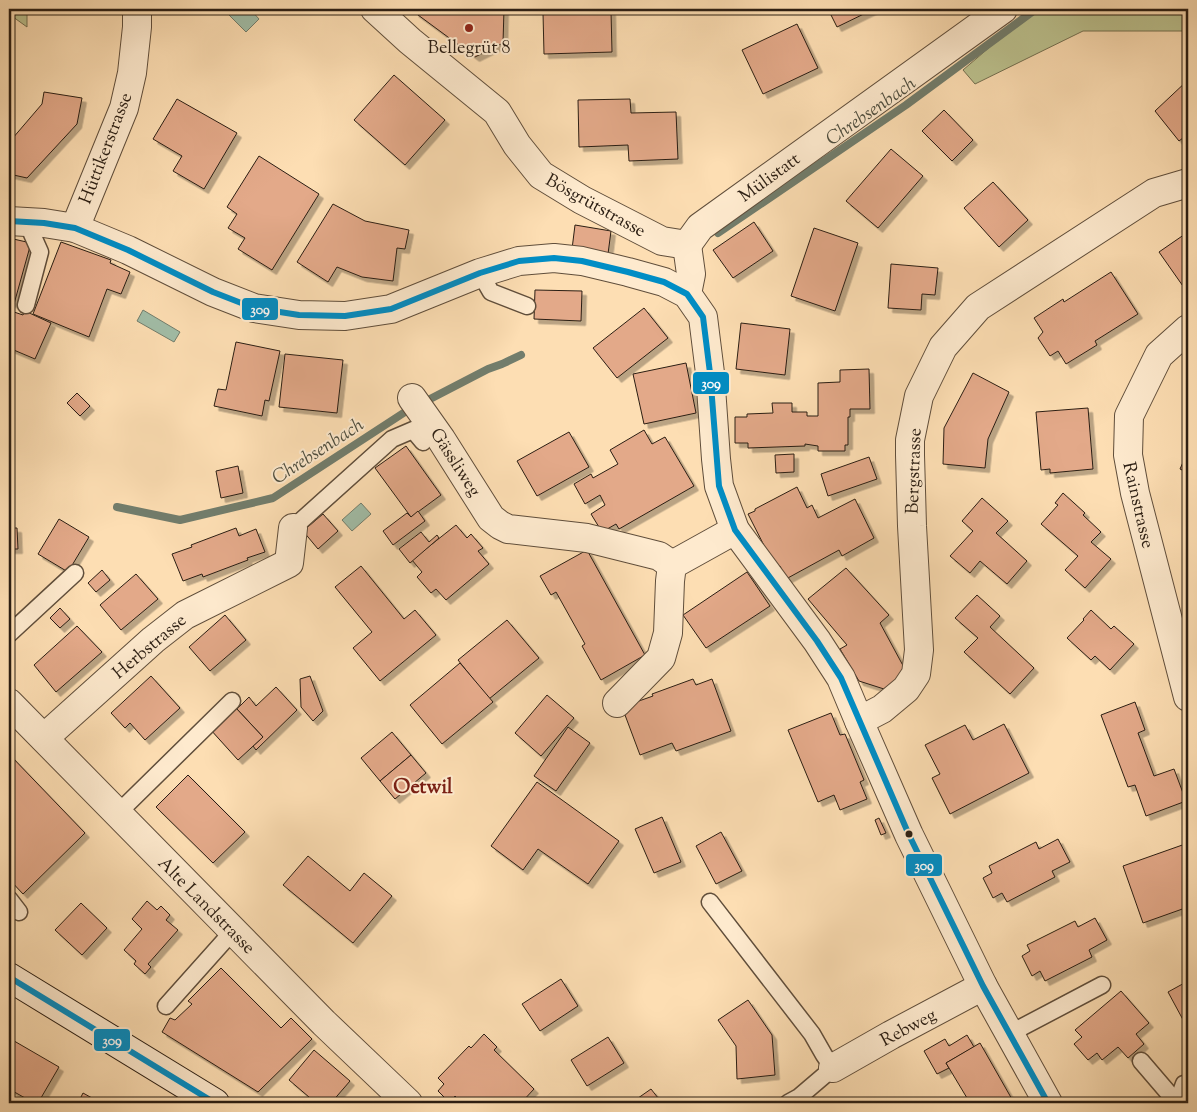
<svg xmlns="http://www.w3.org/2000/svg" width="1197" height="1112" viewBox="0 0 1197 1112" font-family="'Sorts Mill Goudy',serif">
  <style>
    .green { fill: #bcc28f; stroke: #747051 }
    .water { fill: #a1bda7; stroke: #727d6c }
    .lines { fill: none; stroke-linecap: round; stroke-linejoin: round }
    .stream { stroke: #727d6c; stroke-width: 8 }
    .building { fill: #e3a989; stroke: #2b1e13; filter: url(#shadow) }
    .service-casing { stroke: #604e3b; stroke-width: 19 }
    .minor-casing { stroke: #604e3b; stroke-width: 30 }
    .secondary-casing { stroke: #2b1e13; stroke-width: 30 }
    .service { stroke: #feeace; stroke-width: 16 }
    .minor { stroke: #feeace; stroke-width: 28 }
    .secondary { stroke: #feeace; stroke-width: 28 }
    .bus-1-casing { stroke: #feeace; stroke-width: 10 }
    .bus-1 { stroke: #008dc5; stroke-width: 6 }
    .poi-dot { fill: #8f2418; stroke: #feeace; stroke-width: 2 }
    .bus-dot { fill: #2b1e13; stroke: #feeace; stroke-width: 2 }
    .labels { text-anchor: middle; stroke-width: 4; stroke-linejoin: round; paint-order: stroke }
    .poi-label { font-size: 18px; fill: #2b1e13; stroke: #feeace }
    .street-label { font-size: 18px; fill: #2b1e13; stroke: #feeace }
    .water-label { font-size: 19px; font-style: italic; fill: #4e4e3f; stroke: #feeace }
    .quarter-label { font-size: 20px; font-weight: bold; fill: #7a1f14; stroke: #feeace }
    .line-badge { stroke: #feeace; stroke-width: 2 }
    .badge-label { font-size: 14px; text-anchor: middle; font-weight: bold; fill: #fff }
  </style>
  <defs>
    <filter id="shadow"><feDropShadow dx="4.5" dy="4.5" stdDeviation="0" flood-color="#0004"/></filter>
  </defs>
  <rect width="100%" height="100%" fill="#fddeb3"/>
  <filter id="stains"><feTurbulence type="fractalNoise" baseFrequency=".004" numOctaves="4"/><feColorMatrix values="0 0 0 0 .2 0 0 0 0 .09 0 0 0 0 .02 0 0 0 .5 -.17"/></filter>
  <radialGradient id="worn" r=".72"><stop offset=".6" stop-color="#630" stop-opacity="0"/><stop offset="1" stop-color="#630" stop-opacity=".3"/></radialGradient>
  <!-- green -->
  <g class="green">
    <polygon points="9,9 27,9 27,27 9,14"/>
    <polygon points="1032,9 1188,9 1188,31 1083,31 975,84 963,70 1026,16"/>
  </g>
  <!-- water -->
  <g class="water">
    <polygon points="223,9 250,9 259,19 246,32"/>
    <polygon points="143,310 180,332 174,342 137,321"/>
    <polygon points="361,503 371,514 352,531 342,520"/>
  </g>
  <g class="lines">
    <!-- stream -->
    <g class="stream">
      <polyline points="718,233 906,105 1036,9"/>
      <polyline points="117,507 180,520 273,498 405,412 488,369 502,364 521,355"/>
    </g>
  </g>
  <!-- building -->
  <g class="building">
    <polygon points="417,9 504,9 503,43 475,57 414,12"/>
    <polygon points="828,9 874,9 837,27"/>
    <polygon points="611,11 612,52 544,54 543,13"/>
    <polygon points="797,24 818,68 763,94 742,50"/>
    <polygon points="394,75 445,120 405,165 354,120"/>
    <polygon points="1188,80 1188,134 1179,141 1155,111"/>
    <polygon points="44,92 82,98 77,124 27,178 9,174 9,138 12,139 42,104"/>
    <polygon points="177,99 237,133 204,189 173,171 182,156 153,139"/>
    <polygon points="630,99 631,113 676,112 678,159 629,161 628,145 579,147 578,100"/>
    <polygon points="944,110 973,140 952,161 922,131"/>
    <polygon points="891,149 923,176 878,228 846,201"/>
    <polygon points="259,156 319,194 272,270 238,249 245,238 228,228 237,214 227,207"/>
    <polygon points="993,182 1028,220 999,247 964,208"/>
    <polygon points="333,204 365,221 409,230 405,249 397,248 393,281 362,277 337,267 328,282 297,262"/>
    <polygon points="754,222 773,251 733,278 713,250"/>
    <polygon points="575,225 611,231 608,254 572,249"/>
    <polygon points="814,228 858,243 835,311 791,296"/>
    <polygon points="1188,232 1188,287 1185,289 1159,252"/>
    <polygon points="9,238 31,243 14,304 9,302"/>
    <polygon points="61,242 111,260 110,263 130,272 121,294 107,289 89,337 33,314"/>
    <polygon points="891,264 938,268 935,295 922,294 921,310 888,308"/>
    <polygon points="1111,272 1138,314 1095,341 1097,345 1066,364 1058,351 1050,356 1038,338 1043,332 1034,318 1063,299 1064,302"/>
    <polygon points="535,290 582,291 581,321 534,319"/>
    <polygon points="644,308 668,338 617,378 593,348"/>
    <polygon points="9,311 14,313 14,312 23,315 25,311 51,323 35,359 9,348"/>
    <polygon points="741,323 790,329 785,375 736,369"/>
    <polygon points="236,342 280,351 269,401 265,400 262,416 214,406 218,389 226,390"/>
    <polygon points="285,354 343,360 337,413 279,407"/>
    <polygon points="686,363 696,413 644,424 633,374"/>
    <polygon points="869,369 870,409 850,409 850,417 848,417 848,445 845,445 845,451 818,451 818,446 805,444 805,446 748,448 748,443 735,443 735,417 747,417 747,414 773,413 772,403 792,403 792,412 807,412 807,416 818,416 818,383 840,382 840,370"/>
    <polygon points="973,373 1009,392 988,439 985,468 943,464 944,428"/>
    <polygon points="77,393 90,406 80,416 67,403"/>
    <polygon points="1088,408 1093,469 1050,473 1050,469 1041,470 1036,412"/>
    <polygon points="644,430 652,444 665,437 694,486 619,529 616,524 602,532 591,514 605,505 600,495 585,504 574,484 591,474 593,478 618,464 610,450"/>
    <polygon points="569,432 589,467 537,496 517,461"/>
    <polygon points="406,446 441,495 411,517 375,468"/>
    <polygon points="1188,451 1188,473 1180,469"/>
    <polygon points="794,454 794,472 776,473 775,455"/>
    <polygon points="869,457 877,479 828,496 821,474"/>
    <polygon points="238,466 243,493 221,498 216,471"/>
    <polygon points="797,487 807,508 812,505 818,518 855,499 874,538 842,556 839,550 786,579 780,566 776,569 748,514 755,511 755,509"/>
    <polygon points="1063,493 1085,513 1083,515 1101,532 1091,542 1111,559 1085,588 1065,570 1078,556 1041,524 1058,505 1055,503"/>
    <polygon points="982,498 1008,521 996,533 1027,561 1007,584 980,561 970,573 950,556 973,531 962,521"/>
    <polygon points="418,511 425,521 393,545 383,531 407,513 411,517"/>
    <polygon points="323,514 338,531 318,549 303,531"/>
    <polygon points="59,519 89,537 68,572 38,554"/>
    <polygon points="456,525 467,538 471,534 483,548 478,551 489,564 446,600 436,589 431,593 417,577 422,572 412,560"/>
    <polygon points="9,528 17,528 18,549 9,549"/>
    <polygon points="236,528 239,536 256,529 265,552 247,558 248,560 203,577 202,574 183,581 172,554 192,547 191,545"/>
    <polygon points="421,532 429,542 437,535 439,538 410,563 399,549"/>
    <polygon points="587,550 645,655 601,680 582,646 585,644 556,592 551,595 540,576"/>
    <polygon points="361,566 404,619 415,610 436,635 380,681 353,648 372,632 335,587"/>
    <polygon points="846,568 889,615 880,623 907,673 884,689 859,681 840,649 847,645 808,599"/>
    <polygon points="102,570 110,580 96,592 88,583"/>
    <polygon points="747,572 770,606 706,648 683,615"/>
    <polygon points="136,574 158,599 121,630 100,605"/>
    <polygon points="977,595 1000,616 990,627 1034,668 1010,694 964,652 978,638 955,618"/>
    <polygon points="60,608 70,619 60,628 50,618"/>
    <polygon points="1091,610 1111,629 1114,626 1134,644 1110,670 1095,656 1091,660 1067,638 1084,620 1083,619"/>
    <polygon points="225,615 246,640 210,671 189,647"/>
    <polygon points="507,620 539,658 489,699 458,660"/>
    <polygon points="77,626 102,652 56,692 34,665"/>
    <polygon points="460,663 493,702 442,744 410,705"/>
    <polygon points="151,676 180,708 145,740 130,723 125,728 111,713"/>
    <polygon points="310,676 323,711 313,721 301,707 300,679"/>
    <polygon points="693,679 696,685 712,679 731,731 676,751 672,743 640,755 622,707 653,696 652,694"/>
    <polygon points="276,687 297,710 256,750 253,746 263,737 237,709 249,697 256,706"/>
    <polygon points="547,695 574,718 541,756 515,733"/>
    <polygon points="1135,702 1145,730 1138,733 1154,776 1174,769 1186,801 1146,816 1135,785 1128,787 1101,715"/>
    <polygon points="235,707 263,737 238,760 210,729"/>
    <polygon points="831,713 840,735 845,734 864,780 860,782 867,799 840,810 834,795 818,802 788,730"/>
    <polygon points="1004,724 1029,773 950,814 932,778 940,774 925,745 965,725 973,740"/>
    <polygon points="568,727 590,743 556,791 534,776"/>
    <polygon points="392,732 411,755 380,781 361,758"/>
    <polygon points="9,754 85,833 23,894 9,879"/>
    <polygon points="411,755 426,773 395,799 380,781"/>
    <polygon points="188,775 245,832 213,863 156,807"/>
    <polygon points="537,782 619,841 588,884 538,849 523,870 491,846"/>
    <polygon points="662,817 681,862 654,873 635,829"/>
    <polygon points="879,818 886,833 881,835 875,820"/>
    <polygon points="721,832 742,871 716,884 696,846"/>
    <polygon points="1058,839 1070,862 1052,871 1055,877 1007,902 1002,893 993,898 983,878 992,873 989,866 1036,842 1039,849"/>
    <polygon points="1188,843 1188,907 1143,923 1123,866"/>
    <polygon points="308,856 350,891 364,873 392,896 353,943 283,885"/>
    <polygon points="147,901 157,910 161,906 170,915 166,920 178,930 148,964 151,967 145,974 134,964 136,961 124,950 142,929 132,919"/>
    <polygon points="81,903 107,928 82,955 55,930"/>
    <polygon points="1095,918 1107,940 1089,950 1092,957 1045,981 1040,971 1032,976 1022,956 1030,951 1027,945 1075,921 1078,927"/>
    <polygon points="221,968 281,1028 291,1018 312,1039 258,1092 162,1032 170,1018 175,1020 192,1004 188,1001"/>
    <polygon points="561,979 578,1006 540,1031 522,1004"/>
    <polygon points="1188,981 1188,1029 1168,992"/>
    <polygon points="1121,991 1149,1023 1136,1034 1144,1044 1128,1058 1118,1047 1102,1060 1097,1053 1088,1060 1074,1044 1082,1037 1075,1030"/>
    <polygon points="748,1000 772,1035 775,1075 737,1079 736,1046 718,1020"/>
    <polygon points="484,1034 497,1047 494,1050 534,1089 521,1103 462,1103 455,1096 450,1103 438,1091 444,1084 438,1078 469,1046 471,1048"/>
    <polygon points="967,1035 974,1047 946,1063 949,1068 937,1074 924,1051 945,1039 949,1046"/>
    <polygon points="608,1037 624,1063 587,1086 571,1060"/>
    <polygon points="9,1038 59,1067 38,1103 34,1103 9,1089"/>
    <polygon points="980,1043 1013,1101 1009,1103 970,1103 946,1063"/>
    <polygon points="314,1050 350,1081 331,1103 316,1103 289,1080"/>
    <polygon points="651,1089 662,1103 631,1103"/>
    <polygon points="83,1093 101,1103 78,1103"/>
  </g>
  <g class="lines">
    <defs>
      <g id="service">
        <polyline points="480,273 491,292 527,306"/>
        <polyline points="26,305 40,252 32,234 30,222"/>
        <polyline points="293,528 392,439 413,430 423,442"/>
        <polyline points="9,634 75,573"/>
        <polyline points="117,814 232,701"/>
        <polyline points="9,899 19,912"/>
        <polyline points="710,902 812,1034 824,1055 833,1068 799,1097 788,1103"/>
        <polyline points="166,1006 233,931"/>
        <polyline points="1009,1034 1102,985"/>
        <polyline points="1141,1061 1177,1103"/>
        <polyline points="1180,1103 1180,1095 1184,1084 1188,1083"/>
      </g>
      <g id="minor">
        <polyline points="375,9 410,41 497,112 517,145 541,175 582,200 662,241 687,245"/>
        <polyline points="9,221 44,223 75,228 128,250 213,292 254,308 299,315 345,316 391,309 480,273 519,261 554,258 582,261 628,272 664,282 687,294 703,317 710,373 716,459 719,486 735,530 817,641 841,678 859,721 909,835 983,986 1048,1103"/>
        <polyline points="75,228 124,108 132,73 137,27 137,9"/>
        <polyline points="687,245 700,227 1003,9"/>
        <polyline points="687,245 691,274 687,294"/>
        <polyline points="1188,329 1159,355 1129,416 1128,455 1135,493 1188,697"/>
        <polyline points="412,398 441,439 491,518 500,525 508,529 587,538 659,556 672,565"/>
        <polyline points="9,703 324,1023 408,1103"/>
        <polyline points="617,703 661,658 668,633 670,581 672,565 735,530"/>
        <polyline points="859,721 882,709 906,689 916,674 919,650 912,526 910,455 910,440 919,396 943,347 978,307 1154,193 1188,183"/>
        <polyline points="44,738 153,640 185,615 289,563 293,528"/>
        <polyline points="833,1068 891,1035 983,986"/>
      </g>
      <polyline id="secondary" points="9,977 215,1103"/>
    </defs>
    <!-- service casing -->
    <use href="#service" class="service-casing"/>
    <!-- minor casing -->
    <use href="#minor" class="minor-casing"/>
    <!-- secondary casing -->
    <use href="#secondary" class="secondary-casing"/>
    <!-- service -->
    <use href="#service" class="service"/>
    <!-- minor -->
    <use href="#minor" class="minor"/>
    <!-- secondary -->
    <use href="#secondary" class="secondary"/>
    <defs>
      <g id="bus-1">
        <polyline points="9,221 44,223 75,228 128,250 213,292 254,308 299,315 345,316 391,309 480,273 519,261 554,258 582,261 628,272 664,282 687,294 703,317 710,373 719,486 735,530 817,641 841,678 909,835 983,986 1048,1103"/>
        <polyline points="9,977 215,1103"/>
      </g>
    </defs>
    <!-- bus-1 casing -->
    <use href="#bus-1" class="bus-1-casing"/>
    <!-- bus-1 -->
    <use href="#bus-1" class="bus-1"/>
  </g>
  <!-- markers -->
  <circle class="poi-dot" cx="469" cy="28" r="5"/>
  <circle class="bus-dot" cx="909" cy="834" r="4.5"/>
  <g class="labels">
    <!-- poi labels -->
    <g class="poi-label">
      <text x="469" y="53">Bellegrüt 8</text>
    </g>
    <!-- street labels -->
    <g class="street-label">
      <text transform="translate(105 148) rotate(-69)" y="6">Hüttikerstrasse</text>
      <text transform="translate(769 177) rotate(-36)" y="6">Mülistatt</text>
      <text transform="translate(596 205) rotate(29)" y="6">Bösgrütstrasse</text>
      <text transform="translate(456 462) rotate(57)" y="6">Gässliweg</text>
      <text transform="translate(913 471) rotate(-88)" y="6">Bergstrasse</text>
      <text transform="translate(1139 505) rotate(77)" y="6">Rainstrasse</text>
      <text transform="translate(149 646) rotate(-40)" y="6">Herbstrasse</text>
      <text transform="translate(207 905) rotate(45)" y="6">Alte Landstrasse</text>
      <text transform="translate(908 1027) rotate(-28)" y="6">Rebweg</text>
    </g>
    <!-- water labels -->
    <g class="water-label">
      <text transform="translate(870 110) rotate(-35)" y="7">Chrebsenbach</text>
      <text transform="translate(317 450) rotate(-33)" y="7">Chrebsenbach</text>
    </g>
    <!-- quarter labels -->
    <g class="quarter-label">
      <text x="423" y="793">Oetwil</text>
    </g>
  </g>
  <g class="line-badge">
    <rect x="241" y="297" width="38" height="24" rx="5" fill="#008dc5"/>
    <rect x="692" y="371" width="38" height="24" rx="5" fill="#008dc5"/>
    <rect x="905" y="853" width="38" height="24" rx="5" fill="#008dc5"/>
    <rect x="93" y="1028" width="38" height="24" rx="5" fill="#008dc5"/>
  </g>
  <g class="badge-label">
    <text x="260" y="314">309</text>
    <text x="711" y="388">309</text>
    <text x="924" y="870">309</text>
    <text x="112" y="1045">309</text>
  </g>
  <!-- margin -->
  <rect width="1197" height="1112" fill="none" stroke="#fddeb3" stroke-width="30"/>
  <rect x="10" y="10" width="1177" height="1092" fill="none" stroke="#2b1e13" stroke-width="2.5"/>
  <rect x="15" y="15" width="1167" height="1082" fill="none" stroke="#2b1e13"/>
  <rect width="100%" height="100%" filter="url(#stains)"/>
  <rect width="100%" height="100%" fill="url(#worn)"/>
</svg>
